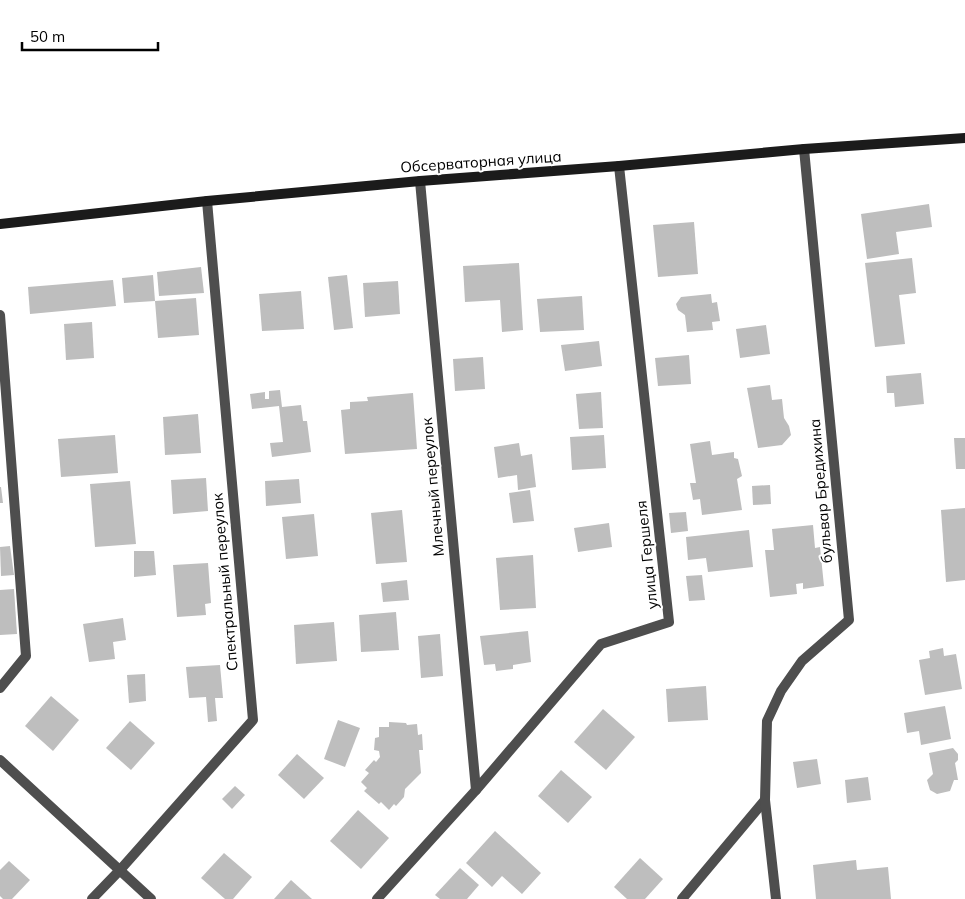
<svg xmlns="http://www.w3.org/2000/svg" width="965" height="899" viewBox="0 0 965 899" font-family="Mulish,sans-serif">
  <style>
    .building { fill: #bebebe }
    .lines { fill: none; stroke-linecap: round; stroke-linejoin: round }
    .street { stroke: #4e4e4e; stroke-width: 10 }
    .secondary { stroke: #1b1b1b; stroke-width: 10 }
    .labels { text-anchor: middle; stroke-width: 4; stroke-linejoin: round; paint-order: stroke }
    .street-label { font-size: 15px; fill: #000; stroke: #fff }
  </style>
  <rect width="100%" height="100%" fill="#fff"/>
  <!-- building -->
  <g class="building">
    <polygon points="929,204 932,227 896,232 899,254 867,259 861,214"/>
    <polygon points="694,222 698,274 658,277 653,225"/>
    <polygon points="912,258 916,293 899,295 905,344 875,347 865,263"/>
    <polygon points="519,263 523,330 502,332 500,300 465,302 463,266"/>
    <polygon points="201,267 204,293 159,296 157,272"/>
    <polygon points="153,275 155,301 196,298 199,335 158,338 155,301 124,303 122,278"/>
    <polygon points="347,275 353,328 334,330 328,277"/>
    <polygon points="113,280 116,306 30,314 28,287"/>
    <polygon points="398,281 400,314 365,317 363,283"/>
    <polygon points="301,291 304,329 262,331 259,294"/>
    <polygon points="711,294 712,303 717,302 720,321 712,322 713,330 687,332 685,315 678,310 676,304 681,297"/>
    <polygon points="582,296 584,330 540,332 537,299"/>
    <polygon points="92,322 94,358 66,360 64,324"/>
    <polygon points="766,325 770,354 740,358 736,329"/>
    <polygon points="599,341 602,366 565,371 561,345"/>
    <polygon points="689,355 691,384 658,386 655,358"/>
    <polygon points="483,357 485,389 455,391 453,359"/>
    <polygon points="921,373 924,404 895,407 894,393 887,393 886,376"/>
    <polygon points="770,385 772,400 782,399 784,418 789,426 791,435 782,445 758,448 747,388"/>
    <polygon points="280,390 282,407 301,405 303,421 307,421 311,452 272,457 270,443 283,442 279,406 252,409 250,394 265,392 265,399 269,399 269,391"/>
    <polygon points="601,392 603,428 579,429 576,394"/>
    <polygon points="413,393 417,449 345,454 341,410 350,409 350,402 368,401 367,397"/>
    <polygon points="198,414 201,453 165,455 163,417"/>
    <polygon points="115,435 118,473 61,477 58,439"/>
    <polygon points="604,435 606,468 572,470 570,437"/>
    <polygon points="954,438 965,438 965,469 956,469"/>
    <polygon points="710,441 712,455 734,452 734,458 738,459 742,476 737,479 742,510 702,515 700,499 693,500 690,483 696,483 690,444"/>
    <polygon points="519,443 521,456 532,454 536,487 518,490 517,475 498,478 494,447"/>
    <polygon points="206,478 208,511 173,514 171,480"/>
    <polygon points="299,479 301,503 266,506 265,481"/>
    <polygon points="130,481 136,544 95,547 90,484"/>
    <polygon points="770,485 771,504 753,505 752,486"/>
    <polygon points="0,487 1,487 3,503 0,503"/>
    <polygon points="530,490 534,521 513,523 509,493"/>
    <polygon points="965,508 965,580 946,582 941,510"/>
    <polygon points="402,510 407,562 376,564 371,513"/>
    <polygon points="686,512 688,531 671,533 669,513"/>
    <polygon points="314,514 318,556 286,559 282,517"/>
    <polygon points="609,523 612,547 578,552 574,528"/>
    <polygon points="813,525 815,548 820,547 824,586 803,589 803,583 796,584 797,594 770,597 765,550 774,550 772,529"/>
    <polygon points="749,530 753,567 708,572 706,558 688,560 686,537"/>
    <polygon points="10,546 14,575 1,576 0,547"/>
    <polygon points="134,551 154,551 156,575 134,577"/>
    <polygon points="533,555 536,608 500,610 496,558"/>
    <polygon points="208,563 211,603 205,604 206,615 177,617 173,565"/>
    <polygon points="702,575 705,600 689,601 686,576"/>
    <polygon points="407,580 409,600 383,602 381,583"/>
    <polygon points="14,589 17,634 0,635 0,590"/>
    <polygon points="396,612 399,650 361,652 359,615"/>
    <polygon points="123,618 126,640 113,642 115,659 89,662 83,624"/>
    <polygon points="334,622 337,661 296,664 294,625"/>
    <polygon points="528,631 531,662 513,665 513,669 496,671 495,664 484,665 480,636"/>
    <polygon points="440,634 443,676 421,678 418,636"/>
    <polygon points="943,648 944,656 956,654 962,689 925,695 919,660 930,658 929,651"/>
    <polygon points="220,665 223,698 215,698 217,721 208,722 206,697 189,698 186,667"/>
    <polygon points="145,674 146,701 129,703 127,675"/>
    <polygon points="706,686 708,720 668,722 666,689"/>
    <polygon points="51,696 79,720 53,751 25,726"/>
    <polygon points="945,706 951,739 921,745 919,731 907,733 904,713"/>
    <polygon points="603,709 635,737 606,770 574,742"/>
    <polygon points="338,720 360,728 345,767 324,759"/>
    <polygon points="130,721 155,743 131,770 106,748"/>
    <polygon points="389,722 406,723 407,725 417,724 418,735 422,734 423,750 419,750 421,773 405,789 404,797 396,806 394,804 389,810 381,802 379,804 364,791 367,788 361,782 369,773 365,770 374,760 376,762 380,757 379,751 374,750 375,738 379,737 379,727 389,727"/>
    <polygon points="953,748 958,754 958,760 955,763 958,780 954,780 950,791 937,794 930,790 927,780 933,774 929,753"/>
    <polygon points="297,754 324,778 304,799 278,775"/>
    <polygon points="817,759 821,784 797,788 793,762"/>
    <polygon points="561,770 592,797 568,823 538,796"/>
    <polygon points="868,777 871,800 847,803 845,780"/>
    <polygon points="235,786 245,795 232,809 222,799"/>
    <polygon points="358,810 389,838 361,869 330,841"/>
    <polygon points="495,831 541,873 522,894 502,876 492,887 466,863"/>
    <polygon points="224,853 252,877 233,899 225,899 201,878"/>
    <polygon points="640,858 663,879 645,899 627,899 614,887"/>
    <polygon points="856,860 857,870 888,867 891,899 816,899 813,865"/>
    <polygon points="9,861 30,880 12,899 3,899 0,896 0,870"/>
    <polygon points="460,868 479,885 467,899 440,899 435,895"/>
    <polygon points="291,880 312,899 274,899"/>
  </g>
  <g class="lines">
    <!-- street -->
    <g class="street">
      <polyline points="420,181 476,790"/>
      <polyline points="0,315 26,656 0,688"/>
      <polyline points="0,760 151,899"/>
      <polyline points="92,899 120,870 253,720 207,201"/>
      <polyline points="377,899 476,790 601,644 669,622 619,166"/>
      <polyline points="682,899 765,800"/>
      <polyline points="776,899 765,800 767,721 781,691 802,661 849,620 804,149"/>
    </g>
    <!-- secondary -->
    <polyline class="secondary" points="0,224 207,201 420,181 619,166 804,149 965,138"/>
  </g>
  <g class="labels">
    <!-- street labels -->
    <g class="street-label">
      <text transform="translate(481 162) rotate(-4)" y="5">Обсерваторная улица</text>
      <text transform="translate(433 487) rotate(-95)" y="5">Млечный переулок</text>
      <text transform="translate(821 491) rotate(-95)" y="5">бульвар Бредихина</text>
      <text transform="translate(647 555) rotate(-96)" y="5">улица Гершеля</text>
      <text transform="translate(225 582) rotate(-95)" y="5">Спектральный переулок</text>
    </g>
  </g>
  <!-- scale -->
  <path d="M22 42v8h136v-8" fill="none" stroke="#000000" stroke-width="2.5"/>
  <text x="30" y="42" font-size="15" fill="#000000" stroke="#ffffff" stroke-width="4" paint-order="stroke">50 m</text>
</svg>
